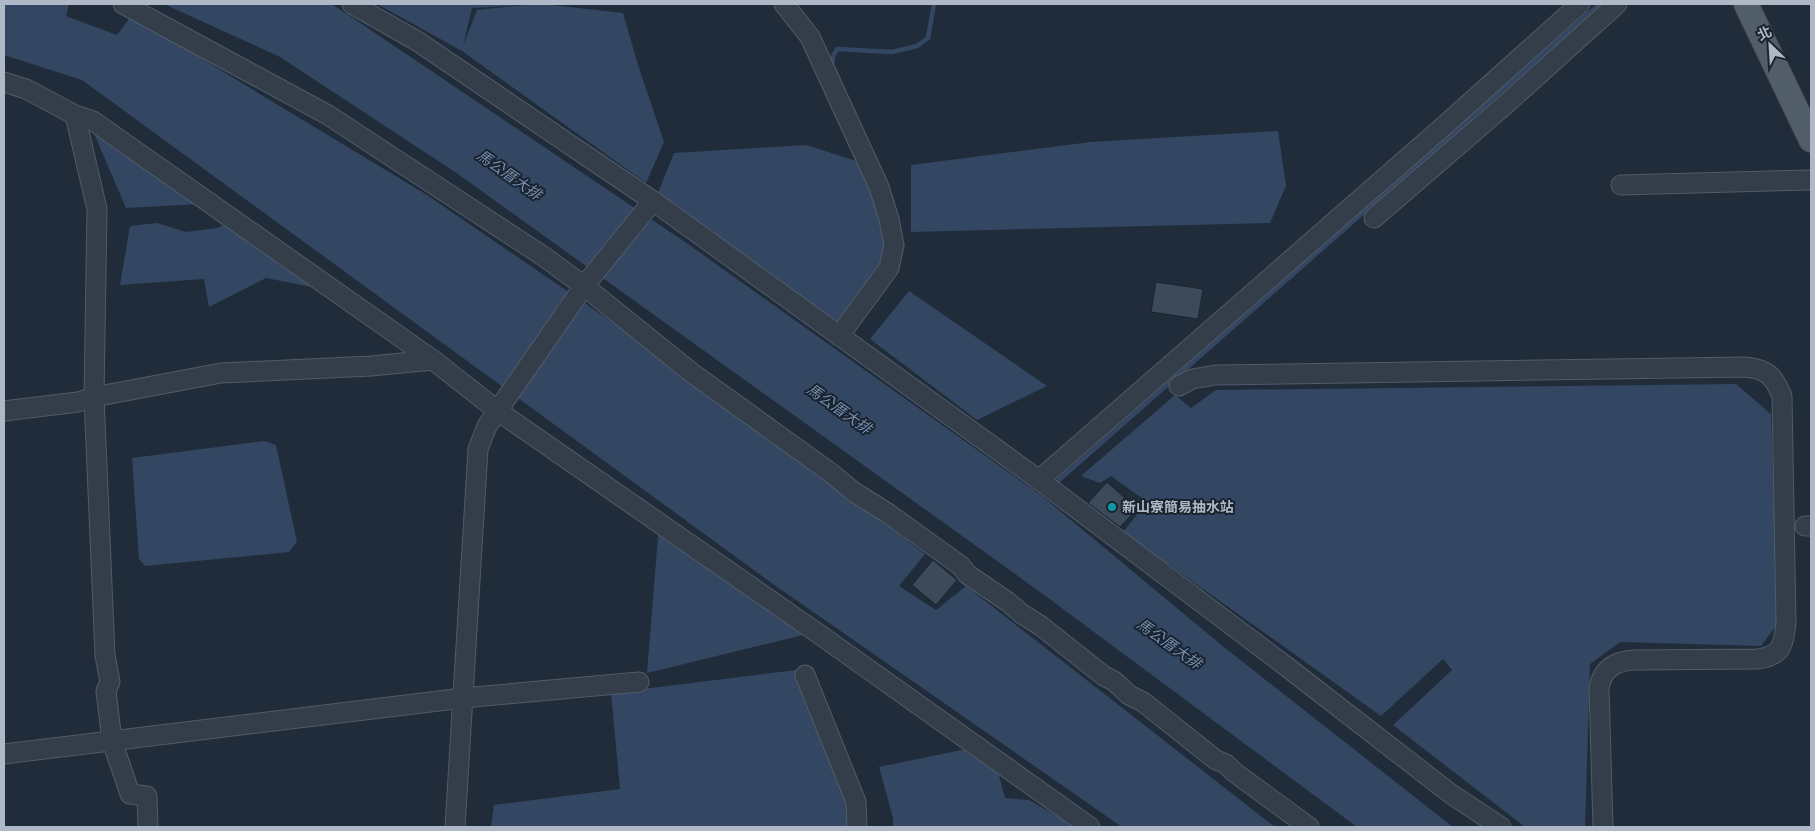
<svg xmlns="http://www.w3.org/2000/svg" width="1815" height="831" viewBox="0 0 1815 831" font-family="'Titillium Web','Noto Sans TC',sans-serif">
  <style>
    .water { fill: #334762; fill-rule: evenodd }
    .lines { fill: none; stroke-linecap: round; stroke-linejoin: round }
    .stream { stroke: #334762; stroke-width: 4.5 }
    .building { fill: #3c4a59; stroke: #1b2531 }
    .minor-casing { stroke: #525b68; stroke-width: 21 }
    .major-casing { stroke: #3d4753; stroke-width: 26 }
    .minor { stroke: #343d4a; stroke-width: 19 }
    .major { stroke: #525d6a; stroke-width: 24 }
    .culture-dot { fill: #0f9aa8; stroke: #1a232f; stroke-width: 2 }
    .labels { text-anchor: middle; stroke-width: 4; stroke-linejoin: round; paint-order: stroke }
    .poi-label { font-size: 14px; font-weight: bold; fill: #afb8c6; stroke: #1a232f; text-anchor: start }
    .water-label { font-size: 15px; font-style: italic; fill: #758fb0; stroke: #1a232f }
  </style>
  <rect width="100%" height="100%" fill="#202c3a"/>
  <!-- water -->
  <g class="water">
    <polygon points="4,4 69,4 66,16 117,35 131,16 427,195 678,367 925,554 899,586 936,610 966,586 1275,827 1122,827 773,584 82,80 4,55"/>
    <polygon points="164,4 331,4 341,10 685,242 1042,496 1225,648 1453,827 1357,827 1036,589 455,172 280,57"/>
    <path d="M 377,4 L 543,4 L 623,13 L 638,65 L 664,142 L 646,183 L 462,51 ZM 524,5 L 477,10 L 463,46 L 472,8 Z"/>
    <polygon points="90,124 218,203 126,208"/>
    <polygon points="1278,131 1286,186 1270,223 911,232 911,165 1091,142"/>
    <polygon points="806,145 869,165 894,245 837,323 658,193 674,153"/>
    <polygon points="235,220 338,292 266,278 209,307 204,279 120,285 130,226 157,223 186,232 217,228"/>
    <polygon points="909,291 1047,386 977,420 870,339"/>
    <polygon points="1736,384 1771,414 1778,623 1761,646 1620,642 1590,664 1585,827 1525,827 1393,725 1452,670 1443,659 1381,716 1123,532 1147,502 1111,476 1100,483 1081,476 1175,395 1191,408 1216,390"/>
    <polygon points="264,441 276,445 297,542 289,552 145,566 139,559 132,458"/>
    <polygon points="659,524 816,632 647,673"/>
    <polygon points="804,669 861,827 491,827 494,805 620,789 611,693"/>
    <polygon points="976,747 995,760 1005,798 1029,800 1076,827 893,827 893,818 879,767"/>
  </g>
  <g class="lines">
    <!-- stream -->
    <g class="stream">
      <polyline points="832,67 833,56 837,49 892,52 917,46 928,38 934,4"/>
      <polyline points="1059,480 1600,4"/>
    </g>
  </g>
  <!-- building -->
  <g class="building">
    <polygon points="1156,282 1203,289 1198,319 1151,312"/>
    <polygon points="1107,482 1137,509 1120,527 1088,503"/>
    <polygon points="933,560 957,580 936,605 912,585"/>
  </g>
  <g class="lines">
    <defs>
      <g id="minor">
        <polyline points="123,4 328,115 543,256 584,286 692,373 831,473 854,492 889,514 961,566 967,574 1008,602 1022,614 1041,626 1104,676 1114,681 1129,695 1143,702 1216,760 1226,764 1234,772 1309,827"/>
        <polyline points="352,4 417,41 653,201 1039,480 1287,667 1451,794 1501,827"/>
        <polyline points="784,4 810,37 879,187 889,219 894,245 889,268 839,336"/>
        <polyline points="4,82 26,89 75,115 93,121 433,360 498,411 816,632 1090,827"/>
        <polyline points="75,115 97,209 94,397 105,655 110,682 106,691 112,741 130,794 147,796 148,827"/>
        <polyline points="1621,185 1811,180"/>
        <polyline points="1374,218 1506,104 1617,4"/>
        <path d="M 1179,386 L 1192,379 L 1216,375 L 1745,367 C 1767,369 1774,376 1782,396 L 1786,623 C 1783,645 1783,655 1758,659 L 1634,660 C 1615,661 1602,669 1599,688 L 1603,827"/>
        <polyline points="4,411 78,402 94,397 221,373 371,366 433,360"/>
        <polyline points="1039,480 1444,126 1580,4"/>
        <polyline points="1805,526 1811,526"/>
        <polyline points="805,675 856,802 857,827"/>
        <polyline points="4,754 463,698 639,682"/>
        <polyline points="455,827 478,449 487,426 584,286 653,201"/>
      </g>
      <polyline id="major" points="1746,4 1811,140"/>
    </defs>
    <!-- minor casing -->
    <use href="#minor" class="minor-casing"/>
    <!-- major casing -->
    <use href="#major" class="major-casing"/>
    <!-- minor -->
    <use href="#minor" class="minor"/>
    <!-- major -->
    <use href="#major" class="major"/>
  </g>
  <!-- markers -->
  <circle class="culture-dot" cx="1112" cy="507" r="5"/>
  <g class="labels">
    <!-- poi labels -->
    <g class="poi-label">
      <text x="1122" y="512">新山寮簡易抽水站</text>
    </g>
    <!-- water labels -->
    <g class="water-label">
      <text transform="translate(509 175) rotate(35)" y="5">馬公厝大排</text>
      <text transform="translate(839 409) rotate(35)" y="5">馬公厝大排</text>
      <text transform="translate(1169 644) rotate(35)" y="5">馬公厝大排</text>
    </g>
  </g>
  <!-- border -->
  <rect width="1815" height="831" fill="none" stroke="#afb8c6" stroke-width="10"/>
  <!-- north arrow -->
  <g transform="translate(1770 45) rotate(335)" stroke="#1a232f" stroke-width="4" paint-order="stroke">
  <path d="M0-4L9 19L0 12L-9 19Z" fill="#afb8c6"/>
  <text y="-8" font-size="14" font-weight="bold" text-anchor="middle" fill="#afb8c6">北</text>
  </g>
</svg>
